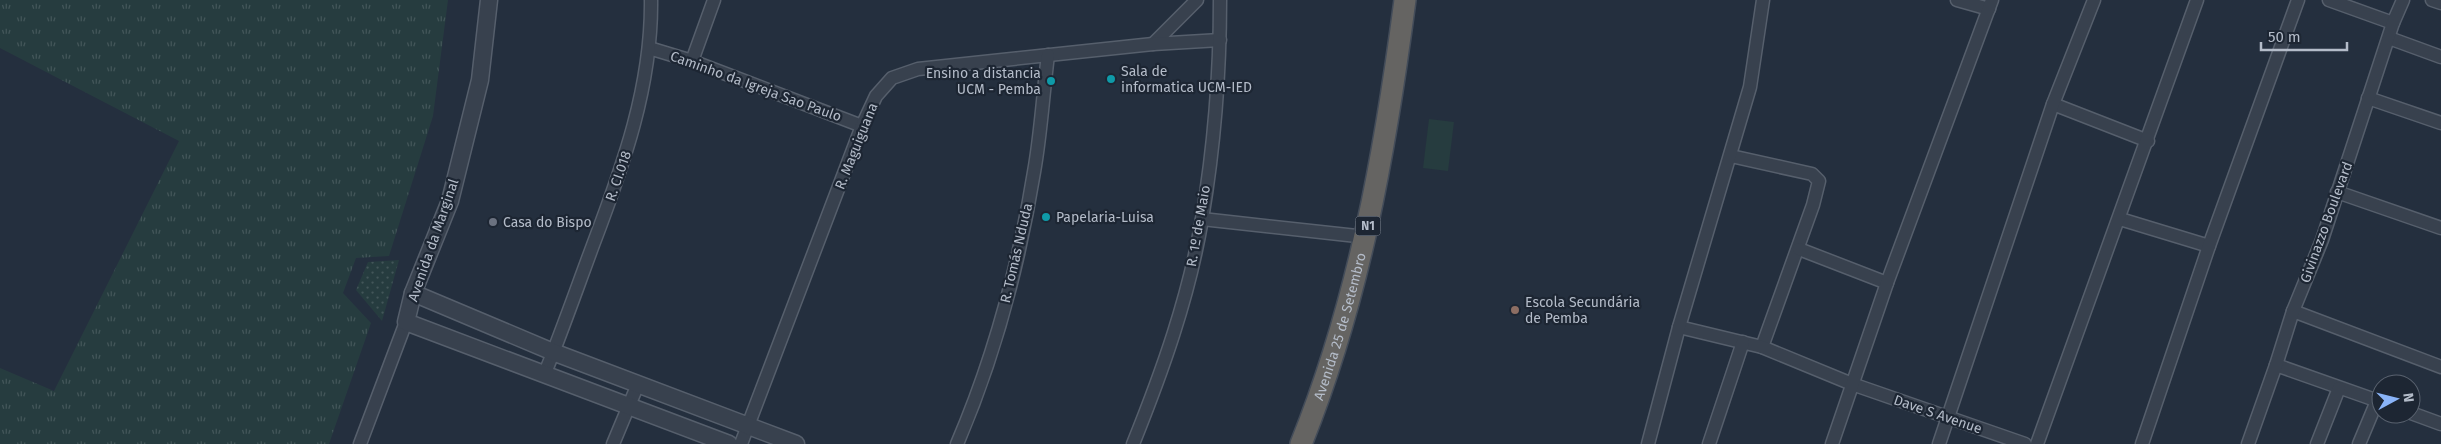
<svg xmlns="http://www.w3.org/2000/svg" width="2441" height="444" viewBox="0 0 2441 444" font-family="'Fira Sans',sans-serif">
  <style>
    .grass { fill: url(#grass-tufts) }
    .park { fill: url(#park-dots) }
    .garden { fill: #263c3f }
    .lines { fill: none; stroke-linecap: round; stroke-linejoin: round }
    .minor-casing { stroke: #565f6c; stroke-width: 15 }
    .tertiary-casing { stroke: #565f6c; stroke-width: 19 }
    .trunk-casing { stroke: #434c59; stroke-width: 24 }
    .minor { stroke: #38414e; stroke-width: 12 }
    .tertiary { stroke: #38414e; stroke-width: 16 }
    .trunk { stroke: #656462; stroke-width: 21 }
    .culture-dot { fill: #0f9aa8; stroke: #1d2633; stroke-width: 2 }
    .worship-dot { fill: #6b7280; stroke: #1d2633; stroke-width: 2 }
    .education-dot { fill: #8d6e63; stroke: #1d2633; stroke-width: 2 }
    .labels { text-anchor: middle; stroke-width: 4.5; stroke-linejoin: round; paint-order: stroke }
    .shield { fill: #1d2633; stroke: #878f9c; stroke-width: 1 }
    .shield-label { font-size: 12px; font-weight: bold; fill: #b4bcc9 }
    .poi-label { font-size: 14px; fill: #b4bcc9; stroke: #1d2633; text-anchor: start }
    .street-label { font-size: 14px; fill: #b4bcc9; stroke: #1d2633 }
  </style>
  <defs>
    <pattern id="grass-tufts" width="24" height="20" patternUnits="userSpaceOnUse" patternTransform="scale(1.25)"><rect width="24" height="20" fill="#263c3f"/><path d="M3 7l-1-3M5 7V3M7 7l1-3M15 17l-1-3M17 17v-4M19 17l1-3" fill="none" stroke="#435659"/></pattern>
    <pattern id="park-dots" width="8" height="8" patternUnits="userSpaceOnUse" patternTransform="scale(1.25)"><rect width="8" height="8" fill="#263c3f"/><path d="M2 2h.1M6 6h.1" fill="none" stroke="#435659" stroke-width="1.8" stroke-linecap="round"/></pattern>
  </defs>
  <rect width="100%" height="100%" fill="#242f3e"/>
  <!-- grass -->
  <polygon class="grass" points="0,0 448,0 433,116 389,256 356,258 343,293 371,323 329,444 0,444 0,368 54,391 179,141 0,48"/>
  <!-- park -->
  <polygon class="park" points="399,260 382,321 356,290 368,262"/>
  <!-- garden -->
  <polygon class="garden" points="1429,119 1454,122 1448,171 1423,168"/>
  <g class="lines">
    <defs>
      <g id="minor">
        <polyline points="1957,0 1989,9"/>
        <polyline points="2329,0 2393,23"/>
        <polyline points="2432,0 2441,3"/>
        <polyline points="2389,38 2441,57"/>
        <polyline points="1153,44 1197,0"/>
        <polyline points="649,48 692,61 862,126"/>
        <polyline points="692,61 714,0"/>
        <polyline points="2368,98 2441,123"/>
        <polyline points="2053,104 2148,141"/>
        <polyline points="1731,156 1812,174 1819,181 1813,205 1762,347"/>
        <polyline points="2337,192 2441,228"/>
        <polyline points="1202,219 1366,237"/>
        <polyline points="2120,219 2209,246"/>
        <polyline points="1799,249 1887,283"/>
        <polyline points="2293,311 2441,367"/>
        <polyline points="1679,327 1762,347 1852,384 2025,444"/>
        <polyline points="2276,365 2381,402"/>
        <path d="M 545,373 C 562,331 577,288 593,245 C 623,166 652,86 651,0"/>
        <polyline points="2411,413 2441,424"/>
        <polyline points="360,444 406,322"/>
        <polyline points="613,444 638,384"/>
        <polyline points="741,444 862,126 876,96 892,78 918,69 1153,44 1220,40"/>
        <path d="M 957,444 C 994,358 1019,264 1034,172 C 1041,133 1043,94 1048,55"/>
        <path d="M 1133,444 C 1162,372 1189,297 1202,219 C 1214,148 1220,73 1220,0"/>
        <polyline points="1648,444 1679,327 1750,87 1763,0"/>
        <polyline points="1709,444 1743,342"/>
        <polyline points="1832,444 1887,283 1992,0"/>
        <polyline points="1939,444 2053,104 2094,0"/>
        <polyline points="2037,444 2197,0"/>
        <polyline points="2142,444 2209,246 2298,0"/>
        <polyline points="2248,444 2276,365 2293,311 2322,240 2393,23 2403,0"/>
        <polyline points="2317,444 2339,388"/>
        <polyline points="2359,444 2377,401"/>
      </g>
      <g id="tertiary">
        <polyline points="489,0 480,80 450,201 413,293 406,322 729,444"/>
        <polyline points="413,293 553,352 796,444"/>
      </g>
      <g id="trunk">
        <path id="s1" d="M 1301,444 C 1359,300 1385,153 1405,0"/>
      </g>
    </defs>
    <!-- minor casing -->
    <use href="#minor" class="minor-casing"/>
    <!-- tertiary casing -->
    <use href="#tertiary" class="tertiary-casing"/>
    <!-- trunk casing -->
    <use href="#trunk" class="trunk-casing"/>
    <!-- minor -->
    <use href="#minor" class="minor"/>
    <!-- tertiary -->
    <use href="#tertiary" class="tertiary"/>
    <!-- trunk -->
    <use href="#trunk" class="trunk"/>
  </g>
  <!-- markers -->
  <g class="culture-dot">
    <circle cx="1111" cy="79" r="5"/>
    <circle cx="1051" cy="81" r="5"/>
    <circle cx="1046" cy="217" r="5"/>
  </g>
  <circle class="worship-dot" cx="493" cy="222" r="5"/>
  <circle class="education-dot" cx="1515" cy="310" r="5"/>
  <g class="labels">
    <!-- shield labels -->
    <rect class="shield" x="1355.5" y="216.5" width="25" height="19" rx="4"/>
    <g class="shield-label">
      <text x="1368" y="230">N1</text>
    </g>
    <!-- poi labels -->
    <g class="poi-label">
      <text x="1121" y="76">Sala de<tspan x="1121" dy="16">informatica UCM-IED</tspan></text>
      <text x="1041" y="78" text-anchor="end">Ensino a distancia<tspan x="1041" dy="16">UCM - Pemba</tspan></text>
      <text x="1056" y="222">Papelaria-Luisa</text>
      <text x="503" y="227">Casa do Bispo</text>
      <text x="1525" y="307">Escola Secundária<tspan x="1525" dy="16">de Pemba</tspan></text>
    </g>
    <!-- street labels -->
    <g class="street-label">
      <text transform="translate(756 86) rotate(20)" y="5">Caminho da Igreja Sao Paulo</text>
      <text transform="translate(856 146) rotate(-68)" y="5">R. Maguiguana</text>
      <text transform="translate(618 176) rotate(-71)" y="5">R. CI.018</text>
      <text transform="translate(2326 222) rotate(-70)" y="5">Givinazzo Boulevard</text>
      <text transform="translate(1198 226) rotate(-80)" y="5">R. 1º de Maio</text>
      <text transform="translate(433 240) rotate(-71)" y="5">Avenida da Marginal</text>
      <text transform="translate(1016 253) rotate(-77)" y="5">R. Tomás Nduda</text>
      <text dy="5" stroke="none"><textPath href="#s1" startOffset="124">Avenida 25 de Setembro</textPath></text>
      <text transform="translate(1938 414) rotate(19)" y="5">Dave S Avenue</text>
    </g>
  </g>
  <!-- north arrow -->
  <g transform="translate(2396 399) rotate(83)"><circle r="24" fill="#1d2633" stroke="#59626f"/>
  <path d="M0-4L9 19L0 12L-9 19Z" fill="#8ab4f8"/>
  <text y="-8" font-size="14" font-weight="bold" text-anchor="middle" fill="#b4bcc9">N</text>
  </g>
  <!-- scale -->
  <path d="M2261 42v8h86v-8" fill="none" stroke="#b4bcc9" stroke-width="2.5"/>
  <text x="2268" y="42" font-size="15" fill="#b4bcc9" stroke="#1d2633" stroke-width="4" paint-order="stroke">50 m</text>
</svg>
